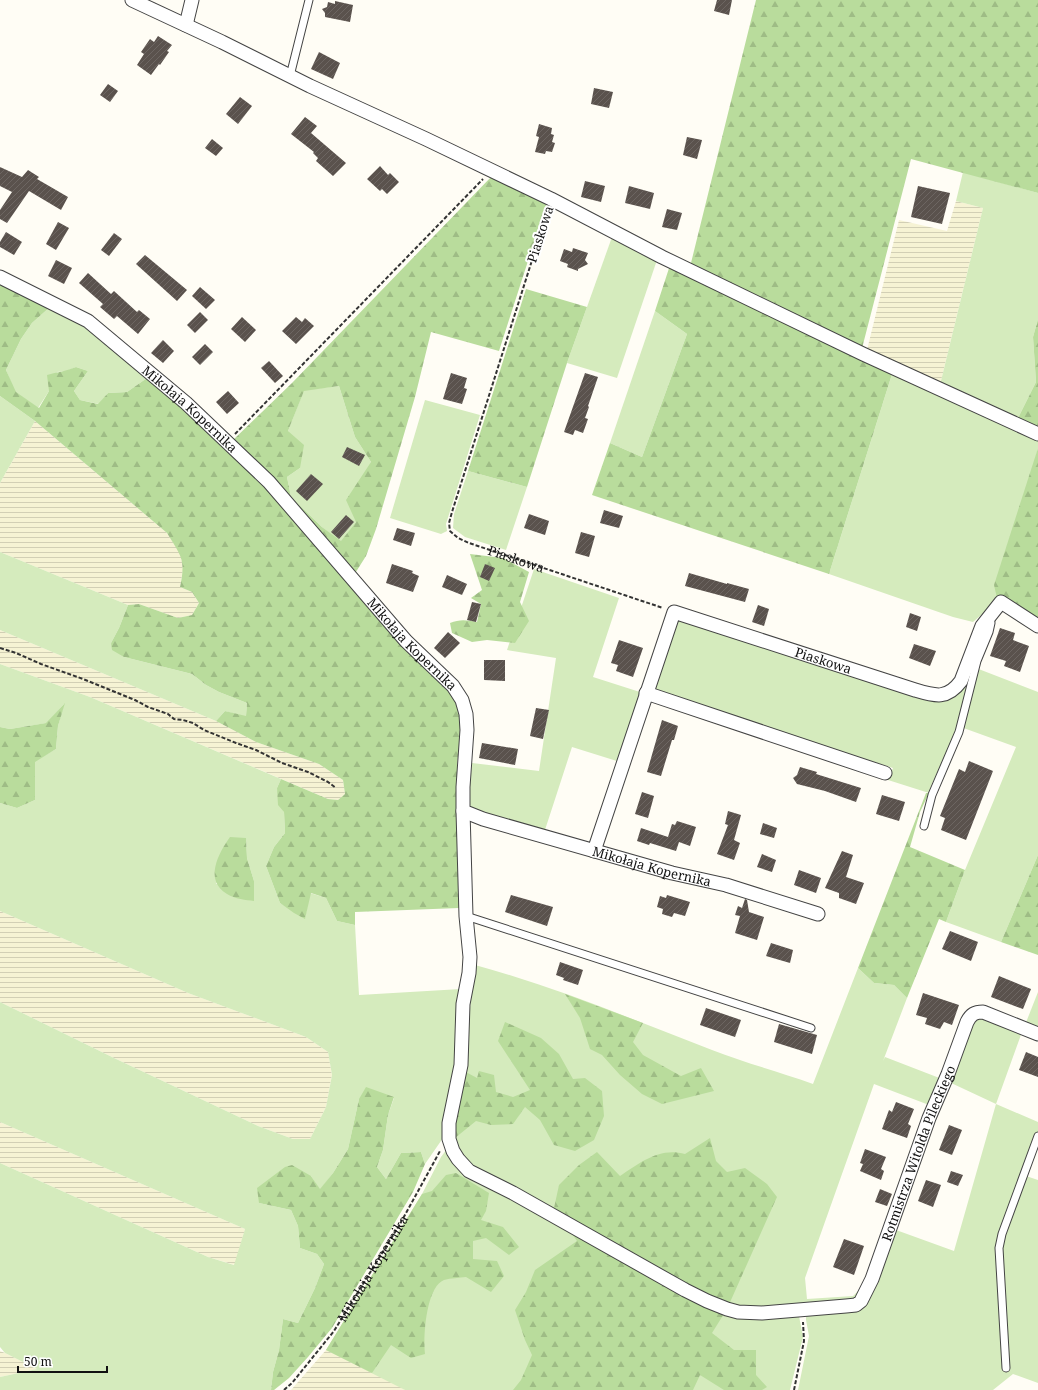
<svg xmlns="http://www.w3.org/2000/svg" width="1038" height="1390" viewBox="0 0 1038 1390" font-family="'Noto Serif',serif">
  <style>
    .farmland { fill: url(#farmland-rules) }
    .grass { fill: #d5ebbd; fill-rule: evenodd }
    .forest { fill: url(#forest-firs); fill-rule: evenodd }
    .building { fill: url(#building-hatch) }
    .lines { fill: none; stroke-linecap: round; stroke-linejoin: round }
    .service-casing { stroke: #444; stroke-width: 9 }
    .minor-casing { stroke: #444; stroke-width: 15 }
    .path { stroke: #333; stroke-width: 2; stroke-dasharray: 4 2; stroke-linecap: butt }
    .service { stroke: #fff; stroke-width: 7 }
    .minor { stroke: #fff; stroke-width: 13 }
    .labels { text-anchor: middle; stroke-width: 4; stroke-linejoin: round; paint-order: stroke }
    .street-label { font-size: 13px; fill: #111; stroke: #fff }
  </style>
  <defs>
    <pattern id="farmland-rules" width="6" height="5" patternUnits="userSpaceOnUse"><rect width="6" height="5" fill="#f6f3d4"/><path d="M0 2.5h6" fill="none" stroke="#d2cfb5"/></pattern>
    <pattern id="forest-firs" width="22" height="20" patternUnits="userSpaceOnUse"><rect width="22" height="20" fill="#b9dc9c"/><path d="M5 1l3.5 6h-7zM16 11l3.5 6h-7z" fill="#9ebc85"/></pattern>
    <pattern id="building-hatch" width="6" height="6" patternUnits="userSpaceOnUse"><rect width="6" height="6" fill="#5a524d"/><path d="M-1 1l2-2M0 6l6-6M5 7l2-2" fill="none" stroke="#6d6662"/></pattern>
  </defs>
  <rect width="100%" height="100%" fill="#fffdf5"/>
  <!-- farmland -->
  <g class="farmland">
    <polygon points="956,201 983,208 940,385 867,350 899,220 947,231"/>
    <polygon points="35,421 167,533 181,555 183,570 180,587 192,592 199,603 192,615 178,618 139,604 128,605 0,552 0,483"/>
    <polygon points="0,630 216,721 256,742 319,764 343,780 345,794 338,800 328,799 90,697 0,664"/>
    <polygon points="0,911 188,993 306,1037 328,1052 332,1075 326,1107 310,1139 293,1139 258,1126 114,1058 0,1002"/>
    <polygon points="0,1122 245,1229 235,1265 208,1257 0,1163"/>
    <polygon points="326,1350 401,1387 405,1390 291,1390"/>
    <polygon points="0,1351 5,1353 37,1369 0,1377"/>
  </g>
  <!-- grass -->
  <g class="grass">
    <polygon points="963,172 1038,193 1038,319 1033,337 1036,382 1017,420 940,385 983,208 956,201"/>
    <polygon points="612,237 657,260 617,378 567,363"/>
    <polygon points="50,307 80,324 106,341 147,378 127,392 108,393 99,404 80,400 74,391 88,371 76,367 67,371 57,372 49,391 38,408 15,392 6,370 21,339 32,323"/>
    <polygon points="655,311 687,334 642,457 610,443"/>
    <polygon points="893,371 1038,439 1038,448 1000,599 973,622 953,617 829,574"/>
    <polygon points="339,386 355,437 371,462 356,522 341,542 322,527 291,497 287,477 300,468 288,431 304,390"/>
    <polygon points="0,396 35,421 0,483"/>
    <polygon points="425,400 480,415 446,524 447,531 441,534 390,518"/>
    <polygon points="468,471 527,487 506,550 465,537 453,528 454,514"/>
    <polygon points="0,552 128,605 119,628 111,643 124,657 192,674 206,685 219,692 247,703 246,717 225,711 216,721 0,630"/>
    <polygon points="534,569 619,598 593,677 643,693 620,762 572,747 544,833 477,812 468,804 472,763 539,771 556,658 507,650"/>
    <polygon points="1002,605 976,668 1038,692 1038,855 1001,942 946,922 965,870 1016,747 958,726 931,786 929,793 888,780 893,768 653,692 677,617 937,700 960,691"/>
    <path d="M 0,664 L 90,697 L 281,779 L 277,788 L 284,812 L 285,833 L 274,847 L 266,866 L 280,903 L 305,918 L 310,893 L 326,898 L 337,921 L 355,925 L 359,995 L 461,989 L 455,1065 L 443,1138 L 425,1164 L 421,1152 L 401,1153 L 386,1179 L 377,1167 L 383,1150 L 388,1115 L 394,1098 L 359,1099 L 348,1149 L 333,1173 L 320,1190 L 311,1176 L 259,1203 L 291,1210 L 298,1226 L 300,1248 L 317,1254 L 324,1264 L 315,1288 L 298,1323 L 283,1319 L 279,1350 L 273,1372 L 271,1390 L 0,1390 L 0,1377 L 37,1369 L 5,1353 L 0,1347 L 0,1163 L 208,1257 L 234,1265 L 245,1229 L 0,1122 L 0,1002 L 114,1058 L 258,1126 L 293,1139 L 310,1139 L 326,1107 L 332,1075 L 328,1052 L 306,1037 L 188,993 L 0,911 L 0,803 L 17,808 L 35,800 L 35,761 L 56,749 L 58,726 L 64,704 L 47,723 L 10,729 L 0,727 ZM 246,839 L 247,858 L 254,881 L 216,884 Z"/>
    <path d="M 475,965 C 556,987 634,1020 712,1050 C 745,1063 780,1072 813,1084 L 858,968 L 874,983 L 894,985 L 907,998 L 883,1061 L 885,1057 L 942,1079 L 929,1105 L 874,1084 L 805,1278 L 807,1299 L 853,1296 L 864,1285 L 885,1226 L 954,1251 L 996,1104 L 949,1082 L 971,1022 L 981,1016 L 1022,1032 L 996,1104 L 1038,1122 L 1038,1144 L 1026,1176 L 1038,1180 L 1038,1383 L 1013,1374 L 993,1390 L 798,1390 L 809,1336 L 806,1320 L 806,1305 L 799,1316 L 803,1337 L 790,1390 L 405,1390 L 326,1350 L 422,1194 L 441,1157 L 455,1138 Z"/>
    <polygon points="1038,992 1038,1030 1025,1025"/>
  </g>
  <!-- forest -->
  <g class="forest">
    <polygon points="756,0 1038,0 1038,193 911,159 860,356 893,371 829,574 592,495 610,443 642,457 687,334 655,311 673,256 691,263"/>
    <path d="M 492,176 L 547,202 L 499,351 L 431,332 L 415,397 L 376,529 L 366,556 L 354,575 L 232,441 L 292,383 ZM 339,386 L 355,437 L 371,462 L 346,500 L 356,522 L 341,541 L 322,527 L 291,497 L 287,477 L 300,468 L 304,445 L 288,431 L 304,391 Z"/>
    <path d="M 0,284 L 50,307 L 32,323 L 21,339 L 6,370 L 16,392 L 39,408 L 49,391 L 47,375 C 57,372 67,371 76,367 L 88,371 L 74,391 L 80,400 L 98,404 L 108,393 L 127,392 L 147,378 L 205,429 L 268,489 L 451,694 L 459,709 L 461,734 L 457,764 L 457,794 L 459,908 L 355,912 L 355,925 L 337,921 L 326,898 L 311,893 L 305,919 L 294,913 L 280,903 L 266,866 L 274,847 L 285,833 L 284,812 L 278,805 L 277,788 L 281,779 L 328,799 L 338,800 L 345,794 L 343,780 L 319,764 L 256,742 L 216,721 L 225,711 L 246,716 L 247,703 L 219,692 L 206,685 L 192,674 L 124,657 L 112,650 L 111,643 L 119,628 L 128,605 L 139,604 L 178,618 L 192,615 L 199,603 L 192,592 L 180,587 C 186,559 181,556 167,533 L 35,421 L 0,396 Z"/>
    <polygon points="526,289 587,307 567,363 527,487 468,471"/>
    <polygon points="1038,319 1038,430 1017,420 1036,382 1033,337"/>
    <polygon points="1038,448 1038,624 997,598 994,585"/>
    <path d="M 470,554 L 503,558 L 529,572 L 520,602 L 529,621 L 515,643 L 487,640 L 472,642 L 452,633 L 450,623 C 460,619 466,620 477,622 L 481,604 L 471,598 L 482,590 Z"/>
    <polygon points="65,703 58,726 56,749 35,762 35,800 17,808 0,803 0,727 10,729 46,723"/>
    <polygon points="926,793 929,793 920,812 910,847 965,870 946,922 939,919 907,998 894,985 874,983 858,968"/>
    <path d="M 230,837 L 246,838 L 247,858 L 254,881 L 254,901 C 246,900 235,899 227,894 C 204,880 218,854 230,837 Z"/>
    <polygon points="1038,855 1038,955 1001,942"/>
    <polygon points="565,994 643,1023 633,1042 643,1055 681,1076 701,1068 714,1091 662,1104 642,1094 620,1075 602,1055 590,1049 580,1018"/>
    <polygon points="505,1022 541,1038 559,1054 573,1079 585,1078 602,1091 604,1116 594,1140 575,1151 554,1145 540,1120 525,1107 513,1124 491,1125 476,1121 455,1138 453,1125 464,1071 477,1078 479,1071 494,1075 496,1092 513,1097 530,1090 498,1041"/>
    <polygon points="366,1087 394,1097 388,1115 383,1150 377,1167 386,1179 401,1153 421,1152 425,1164 413,1192 332,1328 308,1357 289,1378 274,1390 271,1390 273,1372 279,1350 283,1319 298,1323 315,1288 324,1264 317,1254 300,1248 298,1226 291,1210 259,1203 257,1188 285,1167 292,1165 311,1176 320,1189 333,1173 348,1149 359,1099"/>
    <path d="M 710,1138 L 716,1161 L 727,1172 L 745,1168 L 767,1184 L 777,1197 L 727,1309 L 712,1333 L 734,1350 L 756,1350 L 756,1375 L 767,1387 L 762,1390 L 724,1390 L 700,1375 L 693,1390 L 513,1390 L 521,1380 L 532,1355 L 525,1340 L 515,1310 L 526,1292 L 535,1270 L 577,1241 L 554,1208 L 559,1185 L 579,1165 L 597,1152 L 620,1176 C 640,1163 659,1147 685,1154 Z"/>
    <path d="M 456,1173 L 489,1193 L 486,1211 L 481,1220 L 503,1227 L 519,1247 L 509,1255 L 486,1238 L 473,1241 L 473,1259 L 497,1261 L 504,1276 L 491,1292 L 466,1277 C 459,1278 451,1278 444,1280 C 426,1287 423,1337 425,1354 L 411,1358 L 391,1345 L 372,1373 L 326,1350 L 422,1194 L 432,1191 L 446,1175 Z"/>
  </g>
  <!-- building -->
  <g class="building">
    <polygon points="717,0 732,0 729,15 714,11"/>
    <polygon points="335,1 353,5 350,22 325,17 325,13 322,9 327,7 328,2 335,4"/>
    <polygon points="158,36 172,45 167,51 169,52 160,65 159,64 151,75 137,65 144,54 141,52 150,39 154,42"/>
    <polygon points="319,52 340,63 333,79 311,69"/>
    <polygon points="108,84 118,91 110,102 100,95"/>
    <polygon points="594,88 613,92 609,108 591,104"/>
    <polygon points="240,97 252,106 238,124 226,114"/>
    <polygon points="305,117 317,126 311,133 346,163 333,176 316,161 318,158 313,153 314,152 291,134"/>
    <polygon points="539,124 552,128 551,134 554,135 552,142 555,143 552,152 546,151 545,154 535,152 539,137 536,136"/>
    <polygon points="687,137 702,140 697,159 683,155"/>
    <polygon points="212,139 223,148 216,156 205,148"/>
    <polygon points="380,166 388,175 390,173 399,182 387,194 382,189 380,191 367,179"/>
    <polygon points="0,167 22,177 28,170 39,177 37,179 68,197 61,210 29,191 7,223 0,219 0,210 12,192 0,186"/>
    <polygon points="585,181 605,186 601,202 581,197"/>
    <polygon points="629,186 654,193 650,209 625,203"/>
    <polygon points="918,186 950,193 942,224 911,217"/>
    <polygon points="667,209 682,213 677,230 662,227"/>
    <polygon points="58,222 69,228 56,250 46,244"/>
    <polygon points="6,232 22,242 14,255 0,247 0,242"/>
    <polygon points="114,233 122,239 109,256 101,250"/>
    <polygon points="573,248 588,253 585,260 588,264 578,269 578,271 567,267 568,264 560,261 564,249 572,252"/>
    <polygon points="145,255 187,290 177,301 136,264"/>
    <polygon points="56,260 72,268 64,284 48,276"/>
    <polygon points="88,273 111,294 114,291 137,312 139,310 150,319 138,334 117,316 114,319 100,307 103,304 79,283"/>
    <polygon points="200,287 215,300 206,309 192,296"/>
    <polygon points="200,312 208,320 195,333 187,325"/>
    <polygon points="242,317 256,330 245,342 231,329"/>
    <polygon points="296,317 302,322 305,318 314,326 296,344 282,331"/>
    <polygon points="163,340 174,351 163,363 151,353"/>
    <polygon points="205,344 213,352 200,365 192,357"/>
    <polygon points="269,361 283,376 275,383 261,368"/>
    <polygon points="451,373 467,378 464,388 467,389 462,404 443,399"/>
    <polygon points="585,373 598,377 588,406 589,407 585,418 588,419 583,433 575,430 573,435 564,432"/>
    <polygon points="228,391 239,403 227,414 216,402"/>
    <polygon points="347,447 365,455 359,466 342,457"/>
    <polygon points="311,474 323,484 307,501 296,491"/>
    <polygon points="604,510 623,516 619,528 600,523"/>
    <polygon points="529,514 549,521 545,535 524,528"/>
    <polygon points="346,515 354,522 339,539 331,532"/>
    <polygon points="397,528 415,533 411,546 393,540"/>
    <polygon points="581,532 595,536 589,557 575,553"/>
    <polygon points="392,564 413,571 412,573 419,576 413,592 386,583"/>
    <polygon points="485,564 495,568 489,581 480,577"/>
    <polygon points="689,573 727,584 727,583 749,589 745,602 685,586"/>
    <polygon points="447,575 467,584 462,595 442,587"/>
    <polygon points="472,602 481,604 476,622 467,620"/>
    <polygon points="758,605 769,609 764,626 752,622"/>
    <polygon points="910,613 921,617 917,631 906,627"/>
    <polygon points="1000,628 1015,633 1013,640 1029,646 1020,672 1004,666 1006,661 990,656"/>
    <polygon points="448,632 460,643 445,658 434,648"/>
    <polygon points="619,640 643,648 633,677 616,671 618,665 611,663"/>
    <polygon points="914,644 936,651 930,666 909,658"/>
    <polygon points="484,660 505,660 505,681 484,680"/>
    <polygon points="536,708 549,710 543,739 530,736"/>
    <polygon points="662,720 678,726 674,740 672,740 661,776 647,772"/>
    <polygon points="482,743 518,749 515,765 479,758"/>
    <polygon points="969,761 993,771 966,840 941,830 945,818 940,816 959,769 965,772"/>
    <polygon points="800,767 817,772 816,774 861,788 856,802 825,791 797,784 793,778 797,775"/>
    <polygon points="642,792 654,796 648,818 635,814"/>
    <polygon points="882,795 905,802 899,821 876,814"/>
    <polygon points="728,811 741,815 734,840 740,843 734,860 717,854 728,825 725,824"/>
    <polygon points="677,821 696,827 690,846 679,842 676,851 650,843 649,845 637,841 641,828 668,837 672,824 675,825"/>
    <polygon points="763,823 777,828 774,838 760,834"/>
    <polygon points="842,851 853,855 846,877 864,883 856,904 839,898 839,893 825,888"/>
    <polygon points="762,854 776,860 772,872 757,867"/>
    <polygon points="799,870 821,878 816,893 794,885"/>
    <polygon points="511,895 553,907 547,926 505,912"/>
    <polygon points="667,895 690,902 685,916 674,913 672,917 662,914 663,909 657,907 660,896 666,898"/>
    <polygon points="745,899 747,900 749,912 764,917 757,940 735,933 740,916 735,915 738,906 742,908"/>
    <polygon points="950,931 978,942 971,961 942,949"/>
    <polygon points="771,943 793,950 790,963 766,956"/>
    <polygon points="560,962 583,970 578,985 563,980 564,978 556,975"/>
    <polygon points="999,976 1031,989 1023,1009 991,997"/>
    <polygon points="923,993 959,1005 952,1025 944,1022 940,1029 925,1024 927,1018 916,1015"/>
    <polygon points="706,1008 741,1020 735,1037 700,1025"/>
    <polygon points="779,1024 817,1035 812,1054 774,1042"/>
    <polygon points="1026,1052 1038,1057 1038,1077 1019,1070"/>
    <polygon points="896,1102 914,1109 908,1124 911,1126 907,1138 882,1129 889,1110 892,1112"/>
    <polygon points="949,1125 962,1130 952,1155 939,1150"/>
    <polygon points="865,1149 886,1157 881,1169 884,1171 881,1180 860,1171 863,1164 860,1163"/>
    <polygon points="951,1171 963,1175 958,1186 947,1182"/>
    <polygon points="926,1180 941,1185 933,1207 918,1201"/>
    <polygon points="880,1189 892,1194 887,1206 875,1202"/>
    <polygon points="844,1239 864,1246 854,1275 833,1267"/>
  </g>
  <g class="lines">
    <defs>
      <g id="service">
        <polyline points="290,76 309,0"/>
        <polyline points="924,826 932,795 959,732 977,661 989,632 991,623 990,618"/>
        <polyline points="466,916 811,1028"/>
        <polyline points="1006,1368 999,1248 1002,1234 1038,1136"/>
      </g>
      <g id="minor">
        <polyline points="132,0 222,42 310,86 426,139 551,199 662,257 863,354 1038,434"/>
        <polyline points="186,25 192,0"/>
        <path id="s3" d="M 0,277 L 88,321 L 186,403 L 269,482 L 406,641 L 453,686 L 462,700 L 466,714 L 467,730 L 463,787 L 463,811 L 483,819 L 672,873 L 726,885 L 818,914"/>
        <polyline points="646,693 885,773"/>
        <path id="s4" d="M 463,811 L 466,916 L 470,957 L 469,973 L 463,1004 L 461,1065 L 449,1123 L 449,1139 L 453,1151 L 458,1159 L 469,1171 L 513,1193 L 685,1290 L 707,1301 L 727,1309 L 738,1312 L 762,1313 L 846,1306 L 856,1305 L 861,1301 L 872,1279 L 929,1118 L 948,1074 L 967,1022 C 971,1014 975,1012 983,1012 L 1038,1034"/>
        <path id="s5" d="M 594,851 L 674,612 L 915,690 C 935,696 947,700 961,681 L 982,626 L 1001,602 L 1038,626"/>
      </g>
    </defs>
    <!-- service casing -->
    <use href="#service" class="service-casing"/>
    <!-- minor casing -->
    <use href="#minor" class="minor-casing"/>
    <!-- path -->
    <g class="path">
      <path id="s1" d="M 548,210 L 452,512 L 449,523 L 450,531 L 458,538 L 469,543 L 663,608"/>
      <polyline points="235,434 483,179"/>
      <polyline points="0,648 16,653 41,664 83,679 135,700 148,707 168,714 174,719 183,720 193,723 204,730 236,743 256,750 282,763 308,772 328,782 336,788"/>
      <path id="s2" d="M 284,1390 L 292,1383 L 334,1331 L 400,1224 L 440,1151"/>
      <polyline points="794,1390 804,1341 803,1322"/>
    </g>
    <!-- service -->
    <use href="#service" class="service"/>
    <!-- minor -->
    <use href="#minor" class="minor"/>
  </g>
  <g class="labels">
    <!-- street labels -->
    <g class="street-label">
      <text transform="translate(540 234) rotate(-72)" y="5">Piaskowa</text>
      <text dy="5" stroke="none"><textPath href="#s3" startOffset="233">Mikołaja Kopernika</textPath></text>
      <text dy="5" stroke="none"><textPath href="#s1" startOffset="409">Piaskowa</textPath></text>
      <text dy="5" stroke="none"><textPath href="#s3" startOffset="557">Mikołaja Kopernika</textPath></text>
      <text dy="5" stroke="none"><textPath href="#s5" startOffset="409">Piaskowa</textPath></text>
      <text dy="5" stroke="none"><textPath href="#s3" startOffset="941">Mikołaja Kopernika</textPath></text>
      <text dy="5" stroke="none"><textPath href="#s4" startOffset="956">Rotmistrza Witolda Pileckiego</textPath></text>
      <text dy="5" stroke="none"><textPath href="#s2" startOffset="151">Mikołaja Kopernika</textPath></text>
    </g>
  </g>
  <!-- scale -->
  <path d="M18 1366v6h89v-6" fill="none" stroke="#111111" stroke-width="2"/>
  <text x="24" y="1366" font-size="12" fill="#111111" stroke="#ffffff" stroke-width="3" paint-order="stroke">50 m</text>
</svg>
